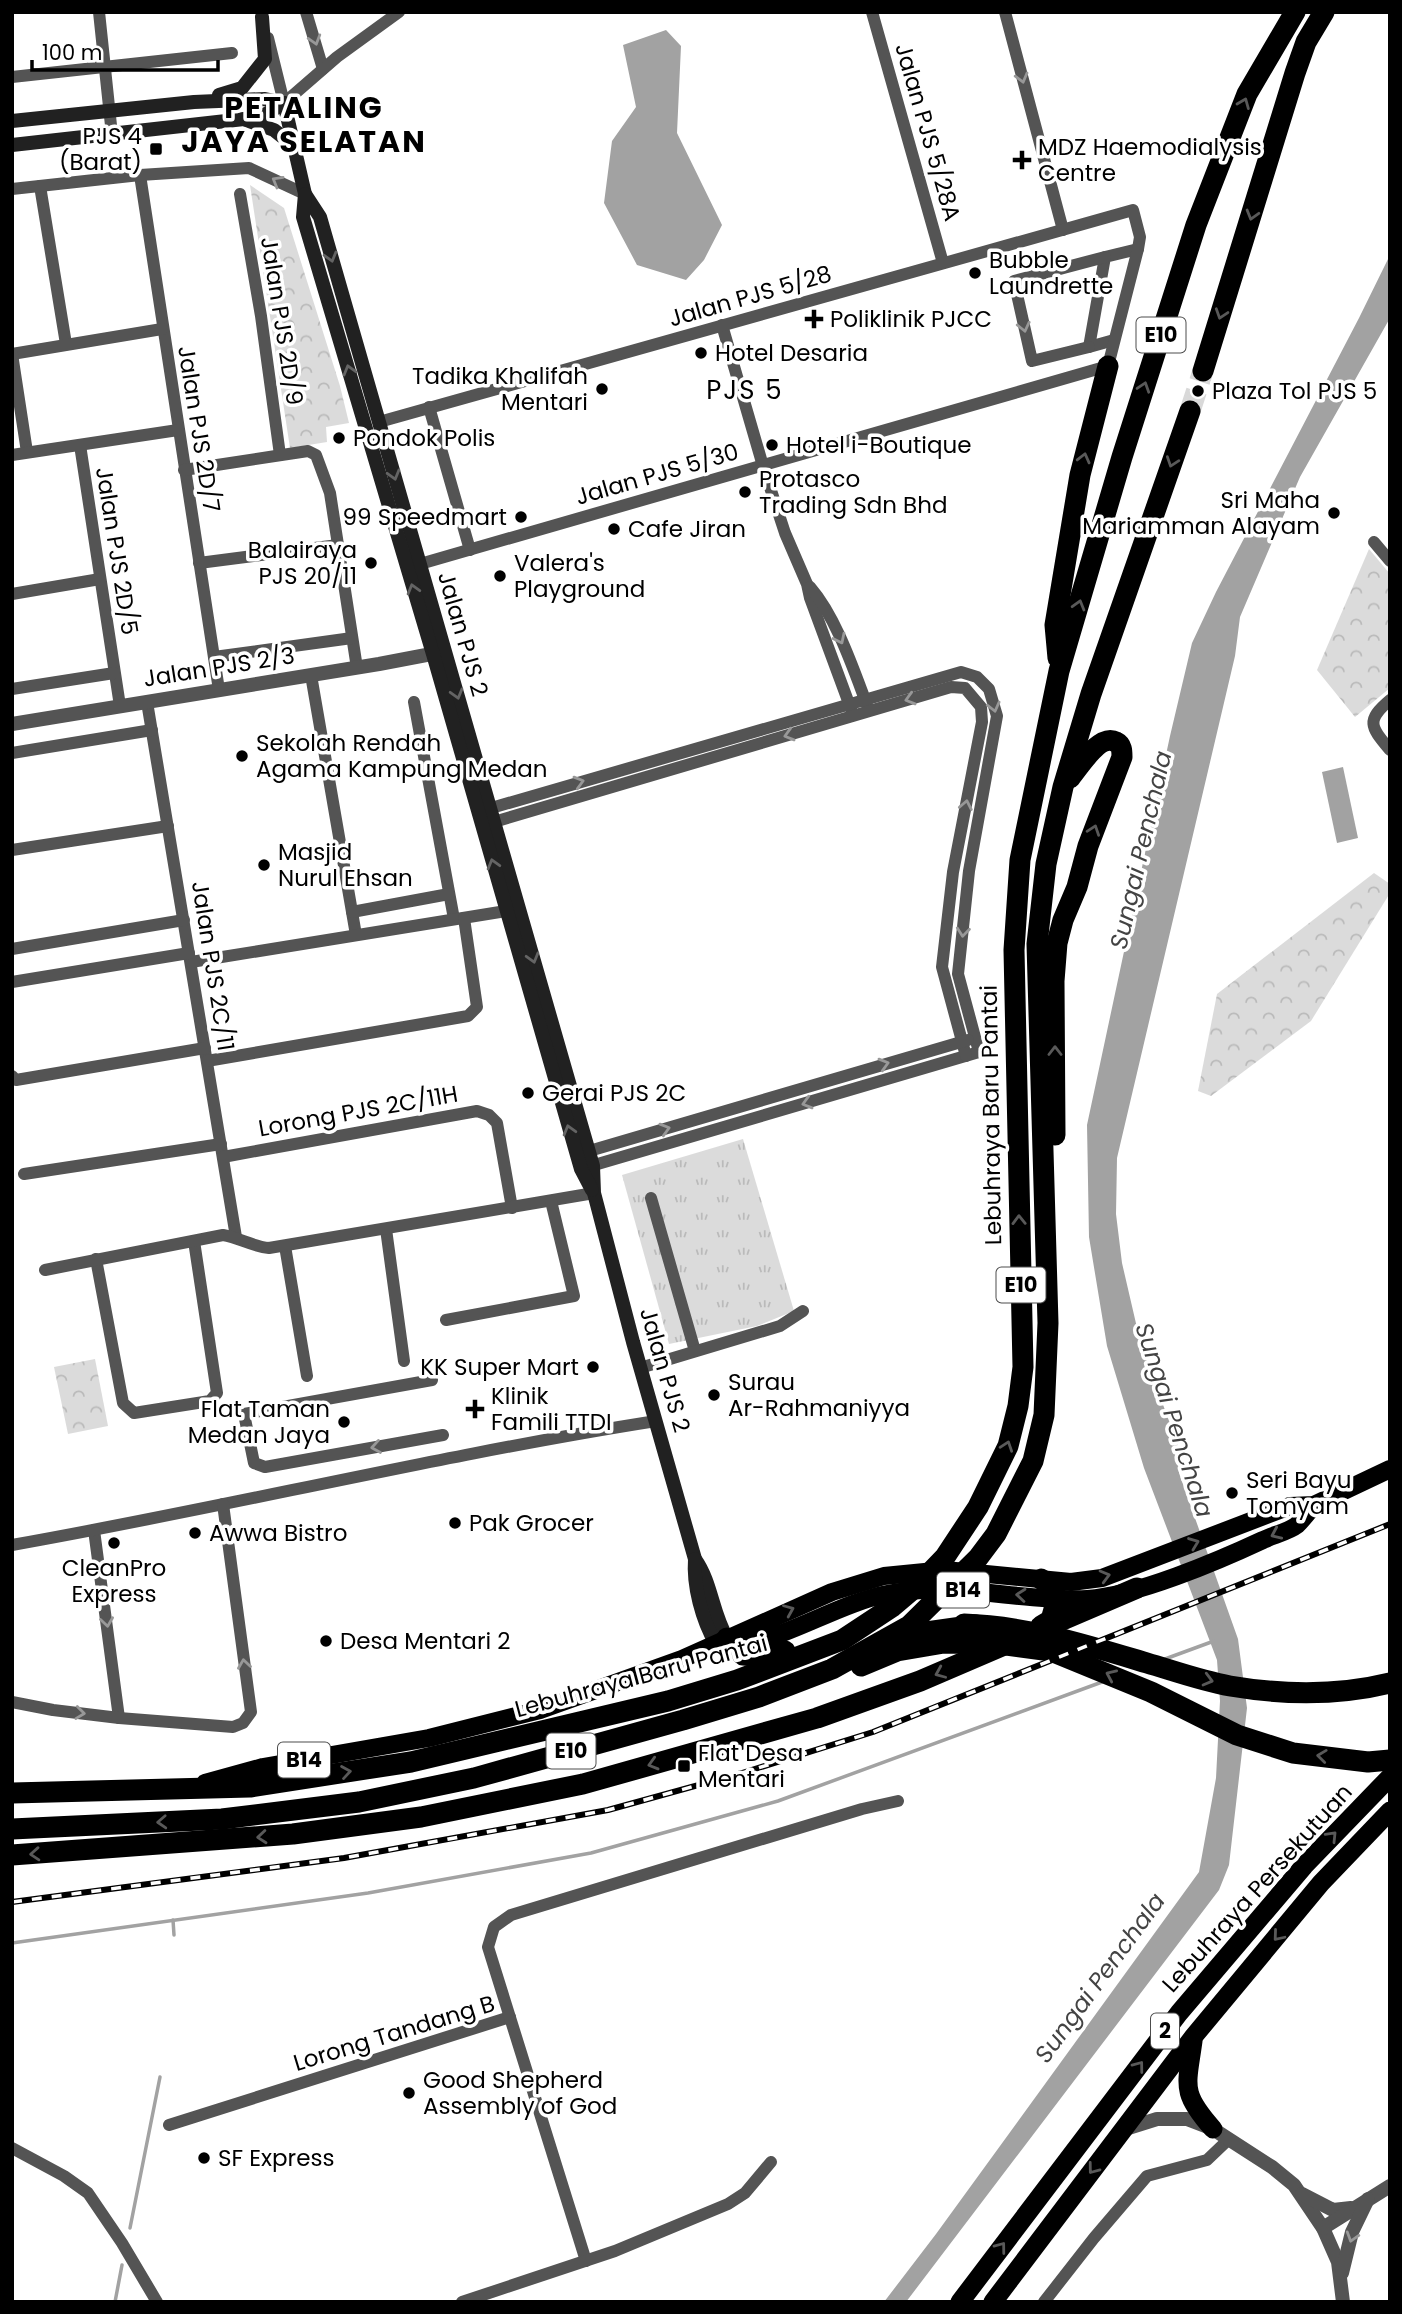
<svg xmlns="http://www.w3.org/2000/svg" width="1402" height="2314" viewBox="0 0 1402 2314" font-family="Poppins,sans-serif">
  <style>
    .grass { fill: url(#grass-tufts) }
    .forest { fill: url(#forest-crowns) }
    .water { fill: #a2a2a2 }
    .lines { fill: none; stroke-linecap: round; stroke-linejoin: round }
    .stream { stroke: #a2a2a2; stroke-width: 3.5 }
    .motorway-tunnel { stroke: #d9d9d9; stroke-width: 21; stroke-dasharray: 21 10; stroke-linecap: butt }
    .minor { stroke: #545454; stroke-width: 12 }
    .tertiary { stroke: #545454; stroke-width: 14 }
    .secondary { stroke: #212121; stroke-width: 14 }
    .primary { stroke: #000; stroke-width: 18 }
    .trunk { stroke: #000; stroke-width: 19 }
    .motorway { stroke: #000; stroke-width: 21 }
    .rail-casing { stroke: #000; stroke-width: 6 }
    .rail { stroke: #fff; stroke-width: 3.5; stroke-dasharray: 10; stroke-linecap: butt }
    .oneway { stroke: #989898 }
    .oneway2 { stroke: #595959 }
    .oneway3 { stroke: #646464 }
    .poi-dot { fill: #000; stroke: #fff; stroke-width: 2.5 }
    .labels { text-anchor: middle; stroke-width: 7; stroke-linejoin: round; paint-order: stroke }
    .shield { fill: #fff; stroke: #4c4c4c; stroke-width: 2 }
    .shield-label { font-size: 21px; font-weight: bold; fill: #000 }
    .street-label { font-size: 23px; fill: #000; stroke: #fff }
    .poi-label { font-size: 23px; fill: #000; stroke: #fff; text-anchor: start }
    .water-label { font-size: 24px; font-style: italic; fill: #434343; stroke: #fff }
    .quarter-label { font-size: 26px; letter-spacing: 2px; fill: #000; stroke: #fff }
    .district-label { font-size: 30px; font-weight: bold; letter-spacing: 2px; fill: #000; stroke: #fff }
  </style>
  <defs>
    <pattern id="grass-tufts" width="24" height="20" patternUnits="userSpaceOnUse" patternTransform="scale(1.75)"><rect width="24" height="20" fill="#dbdbdb"/><path d="M3 7l-1-3M5 7V3M7 7l1-3M15 17l-1-3M17 17v-4M19 17l1-3" fill="none" stroke="#bababa"/></pattern>
    <pattern id="forest-crowns" width="20" height="18" patternUnits="userSpaceOnUse" patternTransform="scale(1.75)"><rect width="20" height="18" fill="#dbdbdb"/><path d="M2 6a3 3 0 1 1 6 0M12 15a3 3 0 1 1 6 0" fill="none" stroke="#bababa"/></pattern>
  </defs>
  <rect width="100%" height="100%" fill="#fff"/>
  <!-- grass -->
  <polygon class="grass" points="743,1139 794,1311 757,1326 669,1344 622,1175"/>
  <!-- forest -->
  <g class="forest">
    <polygon points="250,185 284,208 340,386 349,423 326,427 327,442 290,448"/>
    <polygon points="1369,549 1390,574 1390,688 1355,717 1317,670"/>
    <polygon points="1374,873 1390,884 1390,893 1311,1021 1211,1096 1198,1091 1217,994"/>
    <polygon points="95,1359 108,1426 68,1434 54,1367"/>
  </g>
  <!-- water -->
  <g class="water">
    <polygon points="666,30 681,46 677,133 722,225 704,260 686,280 637,265 604,203 612,141 636,107 623,45"/>
    <polygon points="1390,255 1390,318 1300,477 1240,617 1235,656 1117,1158 1116,1214 1122,1263 1141,1345 1179,1448 1179,1473 1238,1639 1247,1708 1229,1865 1219,1890 906,2302 884,2302 936,2234 1199,1872 1216,1778 1220,1701 1217,1660 1144,1468 1107,1346 1089,1237 1087,1125 1170,736 1192,643 1216,592 1359,318"/>
    <polygon points="1343,767 1358,838 1337,843 1322,772"/>
  </g>
  <g class="lines">
    <!-- stream -->
    <g class="stream">
      <polyline points="1165,1659 1214,1641"/>
      <polyline points="173,1920 174,1935"/>
      <polyline points="12,1943 368,1893 591,1853 778,1801 1102,1682"/>
      <polyline points="130,2228 160,2077"/>
      <polyline points="115,2302 122,2265"/>
    </g>
    <!-- motorway-tunnel -->
    <polyline class="motorway-tunnel" points="1190,411 1203,371"/>
    <!-- minor -->
    <g class="minor">
      <polyline points="99,12 112,135"/>
      <polyline points="306,12 323,69"/>
      <polyline points="872,12 943,263"/>
      <polyline points="1005,12 1063,230"/>
      <polyline points="268,38 284,103 337,57 399,12"/>
      <polyline points="12,77 232,53"/>
      <polyline points="140,175 219,690"/>
      <polyline points="40,186 66,344"/>
      <polyline points="12,189 140,175 249,168 305,194"/>
      <polyline points="240,194 261,316 280,455"/>
      <polyline points="722,325 763,466 785,533 807,584 810,598 851,709"/>
      <polyline points="1114,340 1089,347 1105,257 1138,249"/>
      <polyline points="1089,347 1032,361 1014,281 1105,257"/>
      <polyline points="12,354 162,329"/>
      <polyline points="12,354 27,452"/>
      <polyline points="429,407 470,550"/>
      <polyline points="379,422 1133,210 1140,237 1138,249 1108,366 420,564"/>
      <polyline points="80,445 120,706"/>
      <polyline points="12,455 178,430"/>
      <polyline points="184,470 308,451 316,455 330,493 357,668"/>
      <polyline points="1374,542 1390,561"/>
      <polyline points="199,563 338,545"/>
      <path d="M 810,587 C 836,617 853,668 867,705"/>
      <polyline points="12,594 100,579"/>
      <polyline points="214,657 352,638"/>
      <polyline points="311,675 356,935"/>
      <polyline points="12,689 114,673"/>
      <path d="M 1390,700 C 1365,721 1371,727 1390,750"/>
      <polyline points="147,702 236,1237"/>
      <polyline points="414,702 454,919"/>
      <polyline points="12,753 152,730"/>
      <polyline points="481,811 961,672 977,677 989,689 997,716 969,871 958,974 979,1052 584,1168"/>
      <polyline points="487,824 951,687 965,688 981,707 982,722 953,872 942,967 966,1056"/>
      <polyline points="12,850 168,826"/>
      <polyline points="352,912 449,894"/>
      <polyline points="12,949 184,920"/>
      <polyline points="191,962 506,911"/>
      <polyline points="12,982 189,953"/>
      <polyline points="207,1061 468,1016 477,1007 464,918"/>
      <polyline points="12,1076 16,1080 205,1048"/>
      <polyline points="579,1154 968,1040"/>
      <polyline points="223,1157 477,1111 489,1115 497,1123 512,1208"/>
      <polyline points="24,1174 221,1144"/>
      <polyline points="651,1198 695,1351"/>
      <polyline points="386,1229 404,1361"/>
      <polyline points="285,1246 307,1376"/>
      <polyline points="96,1259 123,1403 134,1413 210,1401 217,1393 194,1241"/>
      <path d="M 45,1270 L 223,1235 C 240,1238 251,1246 269,1248 L 594,1193"/>
      <polyline points="446,1320 574,1296 551,1201"/>
      <polyline points="640,1368 780,1326 803,1311"/>
      <polyline points="432,1380 244,1414 254,1463 265,1467 443,1435"/>
      <polyline points="94,1530 119,1718"/>
      <path d="M 12,1545 C 227,1507 440,1455 656,1421"/>
      <polyline points="12,1702 53,1710 119,1718 233,1727 243,1723 251,1712 223,1504"/>
      <polyline points="169,2125 510,2017"/>
      <polyline points="12,2148 64,2176 88,2193 122,2243 157,2302"/>
      <polyline points="586,2261 488,1947 494,1927 511,1915 862,1809 898,1801"/>
      <polyline points="462,2302 615,2251 728,2204 745,2193 771,2162"/>
      <polyline points="1044,2302 1094,2238 1147,2176 1207,2160 1229,2139"/>
    </g>
    <!-- tertiary -->
    <g class="tertiary">
      <polyline points="12,724 379,664 442,652"/>
      <polyline points="1122,2130 1157,2119 1187,2119 1213,2129 1272,2167 1294,2185 1323,2228 1338,2262 1343,2302"/>
      <polyline points="1302,2194 1333,2210 1351,2208"/>
      <polyline points="1323,2228 1390,2186"/>
      <polyline points="1342,2273 1352,2232 1368,2199"/>
    </g>
    <!-- secondary -->
    <g class="secondary">
      <polyline points="219,95 242,88 265,59 262,17"/>
      <path d="M 284,103 L 305,194 L 320,217 L 593,1166 L 594,1193 L 633,1342 L 695,1559 C 712,1583 712,1613 727,1638"/>
      <polyline points="246,120 274,130 294,146"/>
      <polyline points="12,121 194,102 265,99 284,103"/>
      <polyline points="12,145 244,119 266,114 284,103"/>
      <polyline points="305,194 303,217 433,654 581,1169 592,1190"/>
      <path d="M 695,1559 C 693,1586 702,1620 716,1644"/>
    </g>
    <!-- primary -->
    <g class="primary">
      <path d="M 726,1646 C 775,1646 835,1604 887,1594 C 954,1581 1020,1602 1087,1599 C 1136,1596 1218,1561 1263,1540 C 1273,1535 1288,1532 1297,1525 C 1303,1519 1309,1511 1314,1505"/>
      <polyline points="205,1783 263,1767 429,1738 540,1710 682,1659 832,1592 884,1576 945,1570 1071,1582 1102,1578 1290,1506 1314,1505 1390,1469"/>
    </g>
    <!-- trunk -->
    <g class="trunk">
      <path d="M 1193,2041 C 1187,2086 1180,2092 1213,2129"/>
      <polyline points="960,2302 1179,2013 1304,1866 1390,1777"/>
      <polyline points="993,2302 1194,2036 1321,1883 1390,1811"/>
    </g>
    <!-- motorway -->
    <g class="motorway">
      <polyline points="1203,371 1295,73 1306,42 1324,12"/>
      <polyline points="1058,658 1055,625 1080,475 1108,366"/>
      <path d="M 1055,1135 L 1054,981 L 1057,943 L 1063,920 L 1077,887 L 1088,846 L 1122,757 C 1122,751 1122,745 1116,742 C 1100,733 1079,767 1070,778"/>
      <path d="M 964,1624 C 1027,1626 1087,1645 1147,1663 C 1174,1671 1202,1681 1230,1686 C 1283,1695 1337,1696 1390,1683"/>
      <polyline points="1041,1626 1051,1620 1057,1599 1052,1587 1041,1579"/>
      <polyline points="898,1636 976,1625"/>
      <polyline points="727,1638 743,1655 769,1657 785,1651"/>
      <polyline points="861,1666 897,1651 944,1643 999,1644 1051,1651 1151,1692 1237,1735 1293,1753 1368,1762 1390,1760"/>
      <polyline points="12,1793 250,1787 411,1762 668,1701 737,1680 842,1640 892,1607 918,1585 945,1557 978,1507 1008,1446 1018,1406 1023,1367 1014,950 1020,860 1059,671 1122,457 1196,225 1247,94 1295,12"/>
      <polyline points="12,1829 222,1819 359,1802 474,1778 683,1720 759,1697 832,1669 909,1626 978,1558 996,1534 1033,1461 1044,1415 1048,1323 1037,944 1046,864 1063,787 1091,694 1190,411"/>
      <polyline points="12,1855 293,1834 421,1817 583,1784 817,1718 920,1681 1137,1588"/>
    </g>
    <defs>
      <polyline id="rail" points="12,1902 344,1858 608,1810 742,1773 873,1732 1390,1524"/>
    </defs>
    <!-- rail casing -->
    <use href="#rail" class="rail-casing"/>
    <!-- rail -->
    <use href="#rail" class="rail"/>
  </g>
  <!-- one-way arrows -->
  <defs><path id="oneway-chevron" d="M-2-3.5L2.5 0L-2 3.5" fill="none" stroke-width="1.6" stroke-linecap="round" stroke-linejoin="round" transform="scale(1.75)"/></defs>
  <g class="oneway">
    <use href="#oneway-chevron" transform="translate(315 40) rotate(73)"/>
    <use href="#oneway-chevron" transform="translate(1022 78) rotate(75)"/>
    <use href="#oneway-chevron" transform="translate(277 181) rotate(-150)"/>
    <use href="#oneway-chevron" transform="translate(1024 327) rotate(77)"/>
    <use href="#oneway-chevron" transform="translate(840 639) rotate(64)"/>
    <use href="#oneway-chevron" transform="translate(910 699) rotate(164)"/>
    <use href="#oneway-chevron" transform="translate(994 707) rotate(76)"/>
    <use href="#oneway-chevron" transform="translate(789 735) rotate(164)"/>
    <use href="#oneway-chevron" transform="translate(579 782) rotate(-16)"/>
    <use href="#oneway-chevron" transform="translate(966 805) rotate(-79)"/>
    <use href="#oneway-chevron" transform="translate(963 932) rotate(96)"/>
    <use href="#oneway-chevron" transform="translate(884 1064) rotate(-16)"/>
    <use href="#oneway-chevron" transform="translate(807 1103) rotate(164)"/>
    <use href="#oneway-chevron" transform="translate(665 1129) rotate(-16)"/>
    <use href="#oneway-chevron" transform="translate(376 1447) rotate(170)"/>
    <use href="#oneway-chevron" transform="translate(107 1622) rotate(82)"/>
    <use href="#oneway-chevron" transform="translate(244 1664) rotate(-98)"/>
    <use href="#oneway-chevron" transform="translate(80 1713) rotate(7)"/>
    <use href="#oneway-chevron" transform="translate(1352 2237) rotate(107)"/>
  </g>
  <g class="oneway2">
    <use href="#oneway-chevron" transform="translate(1244 103) rotate(-68)"/>
    <use href="#oneway-chevron" transform="translate(1252 215) rotate(106)"/>
    <use href="#oneway-chevron" transform="translate(1221 314) rotate(108)"/>
    <use href="#oneway-chevron" transform="translate(1144 387) rotate(-72)"/>
    <use href="#oneway-chevron" transform="translate(1084 458) rotate(-76)"/>
    <use href="#oneway-chevron" transform="translate(1172 462) rotate(109)"/>
    <use href="#oneway-chevron" transform="translate(1079 605) rotate(-74)"/>
    <use href="#oneway-chevron" transform="translate(1094 830) rotate(-71)"/>
    <use href="#oneway-chevron" transform="translate(1055 1051) rotate(-90)"/>
    <use href="#oneway-chevron" transform="translate(1019 1220) rotate(-91)"/>
    <use href="#oneway-chevron" transform="translate(1007 1446) rotate(-71)"/>
    <use href="#oneway-chevron" transform="translate(1276 1534) rotate(156)"/>
    <use href="#oneway-chevron" transform="translate(1194 1543) rotate(-21)"/>
    <use href="#oneway-chevron" transform="translate(1105 1576) rotate(-15)"/>
    <use href="#oneway-chevron" transform="translate(1021 1595) rotate(-175)"/>
    <use href="#oneway-chevron" transform="translate(789 1610) rotate(-23)"/>
    <use href="#oneway-chevron" transform="translate(940 1673) rotate(157)"/>
    <use href="#oneway-chevron" transform="translate(1111 1675) rotate(-156)"/>
    <use href="#oneway-chevron" transform="translate(1208 1680) rotate(15)"/>
    <use href="#oneway-chevron" transform="translate(1322 1756) rotate(-173)"/>
    <use href="#oneway-chevron" transform="translate(653 1764) rotate(164)"/>
    <use href="#oneway-chevron" transform="translate(346 1772) rotate(-9)"/>
    <use href="#oneway-chevron" transform="translate(162 1822) rotate(177)"/>
    <use href="#oneway-chevron" transform="translate(1332 1836) rotate(-46)"/>
    <use href="#oneway-chevron" transform="translate(262 1837) rotate(175)"/>
    <use href="#oneway-chevron" transform="translate(35 1854) rotate(176)"/>
    <use href="#oneway-chevron" transform="translate(1278 1936) rotate(130)"/>
    <use href="#oneway-chevron" transform="translate(1139 2066) rotate(-53)"/>
    <use href="#oneway-chevron" transform="translate(1093 2169) rotate(127)"/>
    <use href="#oneway-chevron" transform="translate(1001 2247) rotate(-53)"/>
  </g>
  <g class="oneway3">
    <use href="#oneway-chevron" transform="translate(331 257) rotate(74)"/>
    <use href="#oneway-chevron" transform="translate(349 370) rotate(-106)"/>
    <use href="#oneway-chevron" transform="translate(394 475) rotate(74)"/>
    <use href="#oneway-chevron" transform="translate(413 589) rotate(-106)"/>
    <use href="#oneway-chevron" transform="translate(457 694) rotate(74)"/>
    <use href="#oneway-chevron" transform="translate(493 864) rotate(-106)"/>
    <use href="#oneway-chevron" transform="translate(533 958) rotate(74)"/>
    <use href="#oneway-chevron" transform="translate(569 1130) rotate(-106)"/>
  </g>
  <!-- markers -->
  <g class="poi-dot">
    <rect x="149" y="142" width="14" height="14" rx="3.5"/>
    <path d="M1018.5 149.5h7v7h7v7h-7v7h-7v-7h-7v-7h7z"/>
    <circle cx="975" cy="273" r="7"/>
    <path d="M810.5 308.5h7v7h7v7h-7v7h-7v-7h-7v-7h7z"/>
    <circle cx="701" cy="353" r="7"/>
    <circle cx="602" cy="389" r="7"/>
    <circle cx="1198" cy="391" r="7"/>
    <circle cx="339" cy="438" r="7"/>
    <circle cx="772" cy="445" r="7"/>
    <circle cx="745" cy="492" r="7"/>
    <circle cx="1334" cy="513" r="7"/>
    <circle cx="521" cy="517" r="7"/>
    <circle cx="614" cy="529" r="7"/>
    <circle cx="371" cy="563" r="7"/>
    <circle cx="500" cy="576" r="7"/>
    <circle cx="242" cy="756" r="7"/>
    <circle cx="264" cy="865" r="7"/>
    <circle cx="528" cy="1093" r="7"/>
    <circle cx="593" cy="1367" r="7"/>
    <circle cx="714" cy="1395" r="7"/>
    <path d="M471.5 1398.5h7v7h7v7h-7v7h-7v-7h-7v-7h7z"/>
    <circle cx="344" cy="1422" r="7"/>
    <circle cx="1232" cy="1493" r="7"/>
    <circle cx="455" cy="1523" r="7"/>
    <circle cx="195" cy="1533" r="7"/>
    <circle cx="114" cy="1543" r="7"/>
    <circle cx="326" cy="1641" r="7"/>
    <rect x="677" y="1759" width="14" height="14" rx="3.5"/>
    <circle cx="409" cy="2093" r="7"/>
    <circle cx="204" cy="2158" r="7"/>
  </g>
  <g class="labels">
    <!-- shield labels -->
    <g class="shield">
      <rect x="1136.5" y="317.5" width="49" height="35" rx="5"/>
      <rect x="996.5" y="1267.5" width="49" height="35" rx="5"/>
      <rect x="937" y="1572.5" width="52" height="35" rx="5"/>
      <rect x="546.5" y="1733.5" width="49" height="35" rx="5"/>
      <rect x="278" y="1742.5" width="52" height="35" rx="5"/>
      <rect x="1151" y="2013.5" width="28" height="35" rx="5"/>
    </g>
    <g class="shield-label">
      <text x="1161" y="342">E10</text>
      <text x="1021" y="1292">E10</text>
      <text x="963" y="1597">B14</text>
      <text x="571" y="1758">E10</text>
      <text x="304" y="1767">B14</text>
      <text x="1165" y="2038">2</text>
    </g>
    <!-- street labels -->
    <g class="street-label">
      <text transform="translate(928 132) rotate(74)" y="8">Jalan PJS 5/28A</text>
      <text transform="translate(750 296) rotate(-16)" y="8">Jalan PJS 5/28</text>
      <text transform="translate(282 321) rotate(81)" y="8">Jalan PJS 2D/9</text>
      <text transform="translate(199 429) rotate(81)" y="8">Jalan PJS 2D/7</text>
      <text transform="translate(657 474) rotate(-16)" y="8">Jalan PJS 5/30</text>
      <text transform="translate(117 551) rotate(81)" y="8">Jalan PJS 2D/5</text>
      <text transform="translate(463 634) rotate(74)" y="8">Jalan PJS 2</text>
      <text transform="translate(219 667) rotate(-9)" y="8">Jalan PJS 2/3</text>
      <text transform="translate(213 966) rotate(81)" y="8">Jalan PJS 2C/11</text>
      <text transform="translate(358 1111) rotate(-10)" y="8">Lorong PJS 2C/11H</text>
      <text transform="translate(991 1115) rotate(-91)" y="8">Lebuhraya Baru Pantai</text>
      <text transform="translate(665 1370) rotate(74)" y="8">Jalan PJS 2</text>
      <text transform="translate(641 1676) rotate(-15)" y="8">Lebuhraya Baru Pantai</text>
      <text transform="translate(1257 1888) rotate(-48)" y="8">Lebuhraya Persekutuan</text>
      <text transform="translate(394 2033) rotate(-17)" y="8">Lorong Tandang B</text>
    </g>
    <!-- poi labels -->
    <g class="poi-label">
      <text x="142" y="144" text-anchor="end">PJS 4<tspan x="142" dy="26">(Barat)</tspan></text>
      <text x="1038" y="155">MDZ Haemodialysis<tspan x="1038" dy="26">Centre</tspan></text>
      <text x="989" y="268">Bubble<tspan x="989" dy="26">Laundrette</tspan></text>
      <text x="830" y="327">Poliklinik PJCC</text>
      <text x="715" y="361">Hotel Desaria</text>
      <text x="588" y="384" text-anchor="end">Tadika Khalifah<tspan x="588" dy="26">Mentari</tspan></text>
      <text x="1212" y="399">Plaza Tol PJS 5</text>
      <text x="353" y="446">Pondok Polis</text>
      <text x="786" y="453">Hotel i-Boutique</text>
      <text x="759" y="487">Protasco<tspan x="759" dy="26">Trading Sdn Bhd</tspan></text>
      <text x="1320" y="508" text-anchor="end">Sri Maha<tspan x="1320" dy="26">Mariamman Alayam</tspan></text>
      <text x="507" y="525" text-anchor="end">99 Speedmart</text>
      <text x="628" y="537">Cafe Jiran</text>
      <text x="357" y="558" text-anchor="end">Balairaya<tspan x="357" dy="26">PJS 20/11</tspan></text>
      <text x="514" y="571">Valera's<tspan x="514" dy="26">Playground</tspan></text>
      <text x="256" y="751">Sekolah Rendah<tspan x="256" dy="26">Agama Kampung Medan</tspan></text>
      <text x="278" y="860">Masjid<tspan x="278" dy="26">Nurul Ehsan</tspan></text>
      <text x="542" y="1101">Gerai PJS 2C</text>
      <text x="579" y="1375" text-anchor="end">KK Super Mart</text>
      <text x="728" y="1390">Surau<tspan x="728" dy="26">Ar-Rahmaniyya</tspan></text>
      <text x="491" y="1404">Klinik<tspan x="491" dy="26">Famili TTDI</tspan></text>
      <text x="330" y="1417" text-anchor="end">Flat Taman<tspan x="330" dy="26">Medan Jaya</tspan></text>
      <text x="1246" y="1488">Seri Bayu<tspan x="1246" dy="26">Tomyam</tspan></text>
      <text x="469" y="1531">Pak Grocer</text>
      <text x="209" y="1541">Awwa Bistro</text>
      <text x="114" y="1576" text-anchor="middle">CleanPro<tspan x="114" dy="26">Express</tspan></text>
      <text x="340" y="1649">Desa Mentari 2</text>
      <text x="698" y="1761">Flat Desa<tspan x="698" dy="26">Mentari</tspan></text>
      <text x="423" y="2088">Good Shepherd<tspan x="423" dy="26">Assembly of God</tspan></text>
      <text x="218" y="2166">SF Express</text>
    </g>
    <!-- water labels -->
    <g class="water-label">
      <text transform="translate(1141 850) rotate(-77)" y="8">Sungai Penchala</text>
      <text transform="translate(1174 1420) rotate(72)" y="8">Sungai Penchala</text>
      <text transform="translate(1100 1978) rotate(-54)" y="8">Sungai Penchala</text>
    </g>
    <!-- quarter labels -->
    <g class="quarter-label">
      <text x="745" y="399">PJS 5</text>
    </g>
    <!-- district labels -->
    <g class="district-label">
      <text x="304" y="118">PETALING<tspan x="304" dy="34">JAYA SELATAN</tspan></text>
    </g>
  </g>
  <!-- border -->
  <rect width="1402" height="2314" fill="none" stroke="#000000" stroke-width="28"/>
  <!-- scale -->
  <path d="M32 60v10h186v-10" fill="none" stroke="#000000" stroke-width="3.5"/>
  <text x="42" y="60" font-size="21" fill="#000000" stroke="#ffffff" stroke-width="5" paint-order="stroke">100 m</text>
</svg>
